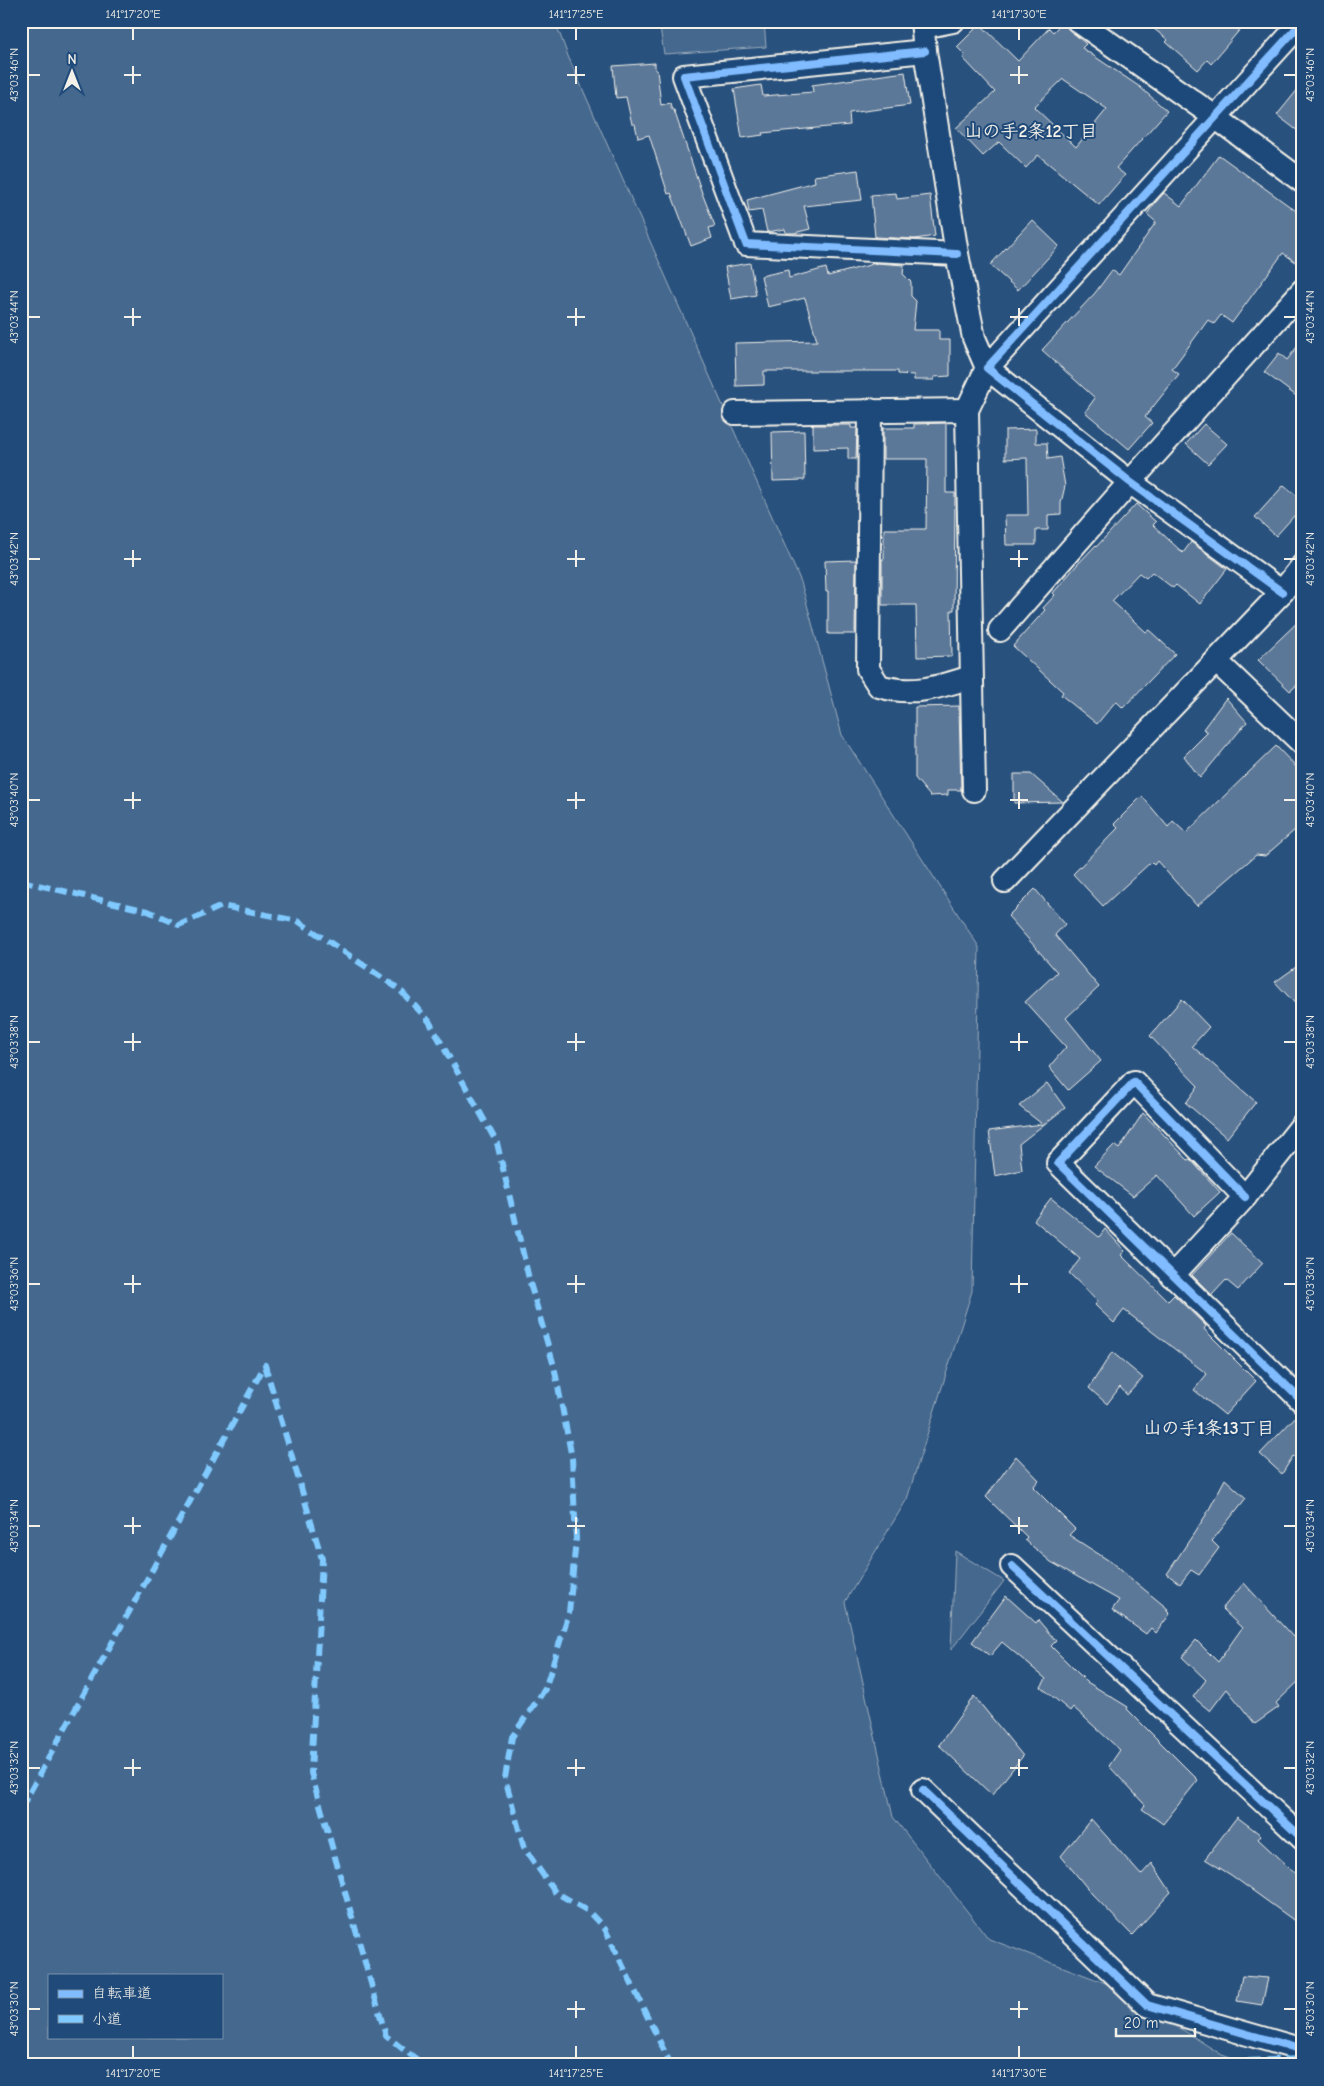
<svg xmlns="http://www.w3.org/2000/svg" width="1324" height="2086" viewBox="0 0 1324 2086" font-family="'Comic Neue','Klee One',sans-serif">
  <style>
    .green { fill: #45688e; stroke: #9cacbb; fill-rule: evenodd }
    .building { fill: #5b7899; stroke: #f4f1e8; fill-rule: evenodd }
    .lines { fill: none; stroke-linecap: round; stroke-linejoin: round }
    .minor-casing { stroke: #f4f1e8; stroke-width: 26 }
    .minor { stroke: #1f4a7a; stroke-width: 22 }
    .quiet { stroke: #80caff; stroke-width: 6; stroke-dasharray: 12 6; stroke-linecap: butt }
    .cycleway-casing { stroke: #1f4a7a; stroke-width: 11 }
    .cycleway { stroke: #80bcff; stroke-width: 8 }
    .ticks { fill: none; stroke: #f4f1e8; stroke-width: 2 }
    .labels { text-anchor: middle; stroke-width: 4; stroke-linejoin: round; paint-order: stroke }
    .neighbourhood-label { font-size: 18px; font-weight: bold; fill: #f4f1e8; stroke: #1f4a7a }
    .neatline { fill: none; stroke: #f4f1e8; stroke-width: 2 }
    .ticks-label { font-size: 12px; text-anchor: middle; fill: #f4f1e8 }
  </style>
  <rect width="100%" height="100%" fill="#28517e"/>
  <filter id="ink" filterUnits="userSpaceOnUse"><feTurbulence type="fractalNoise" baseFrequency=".02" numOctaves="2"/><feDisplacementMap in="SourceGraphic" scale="10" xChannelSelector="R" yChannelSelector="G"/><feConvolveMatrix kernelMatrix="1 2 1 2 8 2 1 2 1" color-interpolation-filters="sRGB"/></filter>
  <g filter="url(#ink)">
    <!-- green -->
    <g class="green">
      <path d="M 21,21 L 555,21 L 568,56 L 801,582 L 842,735 L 979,947 L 972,1291 L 907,1499 L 845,1602 L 893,1817 L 989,1939 L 1116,1987 L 1222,2055 L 1250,2065 L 21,2065 ZM 49,1975 L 221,1975 L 221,2037 L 49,2037 Z"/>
      <polygon points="659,21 764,21 766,47 664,54"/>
      <polygon points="955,1551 1004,1581 951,1650"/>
    </g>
    <!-- building -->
    <g class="building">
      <polygon points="1144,21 1247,21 1211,64 1207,60 1198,70 1166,42 1168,40"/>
      <path d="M 1062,23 L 1086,44 L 1082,48 L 1140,87 L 1167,111 L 1116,168 L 1125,175 L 1099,205 L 1038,155 L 1026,168 L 999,142 L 983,156 L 956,128 L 995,92 L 963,58 L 965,55 L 957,47 L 980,24 L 1018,61 L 1049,28 L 1053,32 ZM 1063,79 L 1107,109 L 1076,147 L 1034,107 Z"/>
      <polygon points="655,63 655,70 657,70 661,105 670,103 672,110 674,110 702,193 715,226 709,228 712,238 691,246 671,193 668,194 649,135 638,138 635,124 632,124 626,97 616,98 613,66"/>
      <polygon points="905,72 910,105 849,113 850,125 762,133 763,135 742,138 734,89 761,85 763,96 813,92 812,85"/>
      <polygon points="1303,83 1303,135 1277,115"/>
      <polygon points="1219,155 1303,216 1303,267 1283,253 1232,323 1221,315 1214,324 1208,320 1172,369 1179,374 1145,417 1152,423 1129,449 1085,412 1095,398 1042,350 1095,293 1112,270 1119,275 1156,222 1147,214 1155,203 1164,193 1181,206"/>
      <polygon points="858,170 862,200 804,206 810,229 794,233 786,233 785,229 767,232 762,210 749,212 747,200 815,182 814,176"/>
      <polygon points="896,193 897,199 930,195 935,236 915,239 875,237 871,195"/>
      <polygon points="1032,220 1059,246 1018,290 990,265"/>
      <polygon points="750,263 756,295 731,299 725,267"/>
      <polygon points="877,263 904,265 903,274 911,282 911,296 916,301 913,330 939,330 939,340 950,340 950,376 934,377 934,380 914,380 914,375 898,374 898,371 764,371 764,385 736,386 735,343 817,341 805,298 768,307 761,276 788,270 789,278 826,268 828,276"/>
      <polygon points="1303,339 1303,401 1264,372 1279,353 1287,360"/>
      <polygon points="946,423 946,493 955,493 954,610 951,610 952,656 917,657 916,605 882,605 882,559 884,559 884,529 926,529 927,459 883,459 883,428 914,428 914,424"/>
      <polygon points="1204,424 1227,444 1208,464 1186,444"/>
      <polygon points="813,425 851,425 851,428 857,428 856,459 848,459 848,448 813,449"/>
      <polygon points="1036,429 1036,443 1047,443 1048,459 1060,457 1065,486 1061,503 1061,514 1048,515 1048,530 1036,530 1036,545 1006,545 1005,515 1028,515 1027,458 1005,459 1005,430"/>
      <polygon points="804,431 805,480 773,481 772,432"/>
      <polygon points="1284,485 1303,501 1303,506 1276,536 1255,517"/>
      <polygon points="1136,504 1156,522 1153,525 1183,553 1191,542 1227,569 1200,604 1176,585 1173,588 1152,572 1146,578 1139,573 1112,601 1146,632 1149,630 1175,654 1123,708 1116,701 1097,724 1061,695 1063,692 1013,646 1045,610 1043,608 1055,595 1053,593 1076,566 1095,546 1096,547"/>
      <polygon points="856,560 855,634 828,634 828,591 826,592 825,561"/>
      <polygon points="1303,617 1303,680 1290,691 1258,660"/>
      <polygon points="1226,698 1247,722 1200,778 1184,756 1208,732 1203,729"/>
      <polygon points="959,706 961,790 948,790 948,795 930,796 915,778 915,707"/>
      <polygon points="1276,746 1303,774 1303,823 1265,856 1256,855 1197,906 1157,861 1154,865 1151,862 1103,906 1073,874 1118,828 1114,824 1142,796 1168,827 1173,821 1186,833"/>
      <polygon points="1014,774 1031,774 1063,802 1014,803"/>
      <polygon points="1035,889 1065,924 1055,935 1099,987 1066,1018 1101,1061 1068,1090 1049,1067 1066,1047 1025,1002 1057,972 1008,916"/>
      <polygon points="1303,962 1303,1012 1275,982"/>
      <polygon points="1182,999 1209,1027 1192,1046 1256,1102 1227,1138 1186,1103 1198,1086 1150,1036"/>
      <polygon points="1047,1083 1065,1108 1019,1144 1022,1170 995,1176 989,1131 1042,1124 1019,1106"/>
      <polygon points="1143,1113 1188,1160 1190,1159 1220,1192 1194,1216 1157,1175 1133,1196 1094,1166 1114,1145 1119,1149"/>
      <polygon points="1051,1198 1099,1237 1105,1229 1125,1251 1121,1255 1168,1301 1174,1295 1206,1326 1204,1329 1256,1381 1225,1415 1194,1390 1207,1374 1124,1310 1114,1323 1095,1305 1098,1301 1069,1273 1080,1259 1034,1220"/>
      <polygon points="1231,1233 1263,1263 1238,1290 1226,1280 1212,1295 1192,1275"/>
      <polygon points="1112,1352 1143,1378 1127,1395 1120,1387 1107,1404 1089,1388"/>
      <polygon points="1298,1414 1303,1415 1303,1463 1293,1456 1282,1474 1260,1454"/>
      <polygon points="1016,1456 1039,1480 1033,1487 1075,1529 1069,1535 1111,1562 1168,1609 1166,1610 1170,1614 1156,1633 1151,1628 1146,1634 1112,1610 1119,1600 1051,1562 1025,1540 1027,1537 986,1497"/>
      <polygon points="1225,1479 1246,1498 1212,1541 1219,1548 1199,1575 1191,1570 1180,1584 1167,1574 1206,1515"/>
      <polygon points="1244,1583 1293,1637 1303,1627 1303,1677 1276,1703 1279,1707 1255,1724 1227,1689 1210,1711 1193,1697 1206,1680 1182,1657 1196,1640 1218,1662 1242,1628 1222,1609"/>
      <polygon points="1006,1596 1036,1623 1038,1620 1056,1641 1051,1646 1087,1682 1128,1707 1127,1709 1198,1780 1163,1824 1142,1809 1145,1805 1109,1766 1120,1750 1073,1707 1070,1711 1041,1687 1046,1679 1002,1642 990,1656 972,1642"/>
      <polygon points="974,1696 1023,1756 992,1795 939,1745"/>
      <polygon points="1237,1817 1261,1835 1258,1839 1303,1881 1303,1927 1231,1875 1205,1859"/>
      <polygon points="1091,1819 1141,1875 1152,1863 1171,1892 1132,1935 1092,1894 1061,1856"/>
      <polygon points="1242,1976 1268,1978 1262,2005 1237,2001"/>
    </g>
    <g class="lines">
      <defs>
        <g id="minor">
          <polyline points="922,21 925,51 957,254 974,338 987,368 967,410 974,790"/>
          <polyline points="1078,21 1215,117 1303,182"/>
          <polyline points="923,27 953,21"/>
          <polyline points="925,51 684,76 746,244 957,254"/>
          <path d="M 870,410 L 868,669 L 879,686 C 913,696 939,687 971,677"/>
          <polyline points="735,413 967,410"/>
          <polyline points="1282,592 1130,482 987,368 1303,21"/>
          <polyline points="1000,630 1130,482 1303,290"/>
          <polyline points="1216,661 1303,744"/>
          <polyline points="1005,881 1282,592 1303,565"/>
          <polyline points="1245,1197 1134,1082 1058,1163 1303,1402"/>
          <polyline points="1172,1276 1245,1197 1303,1124"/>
          <polyline points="1012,1566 1303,1839"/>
          <polyline points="923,1790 1147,2005 1303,2050"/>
        </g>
      </defs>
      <!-- minor casing -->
      <use href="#minor" class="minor-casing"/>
      <!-- minor -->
      <use href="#minor" class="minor"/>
      <!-- quiet -->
      <g class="quiet">
        <polyline points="21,881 148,911 179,925 222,906 298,921 399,989 429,1021 497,1143 530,1283 554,1366 572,1458 576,1539 569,1613 545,1689 512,1737 505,1778 524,1848 555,1892 588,1911 605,1929 671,2065"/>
        <polyline points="21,1808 265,1365 322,1559 311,1773 386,2036 424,2065"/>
        <polyline points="1194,2065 1216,2062 1303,2059"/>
      </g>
      <defs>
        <g id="cycleway">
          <polyline points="925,51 684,76 746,244 957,254"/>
          <polyline points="1282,592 1130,482 987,368 1303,21"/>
          <polyline points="1245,1197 1134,1082 1058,1163 1303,1402"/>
          <polyline points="1012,1566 1303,1839"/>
          <polyline points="923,1790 1147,2005 1303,2050"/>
        </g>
      </defs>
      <!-- cycleway casing -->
      <use href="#cycleway" class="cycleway-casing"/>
      <!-- cycleway -->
      <use href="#cycleway" class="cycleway"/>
    </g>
  </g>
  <!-- ticks -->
  <path class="ticks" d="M 133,28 L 133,40M 576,28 L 576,40M 1019,28 L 1019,40M 133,66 L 133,84M 576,66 L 576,84M 1019,66 L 1019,84M 28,75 L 40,75M 124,75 L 141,75M 567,75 L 585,75M 1010,75 L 1028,75M 1284,75 L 1296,75M 133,308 L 133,326M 576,308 L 576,326M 1019,308 L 1019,326M 28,317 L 40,317M 124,317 L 141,317M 567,317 L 585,317M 1010,317 L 1028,317M 1284,317 L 1296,317M 133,550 L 133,567M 576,550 L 576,567M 1019,550 L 1019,567M 28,559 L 40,559M 124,559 L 141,559M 567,559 L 585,559M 1010,559 L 1028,559M 1284,559 L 1296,559M 133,792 L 133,809M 576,792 L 576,809M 1019,792 L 1019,809M 28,800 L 40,800M 124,800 L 141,800M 567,800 L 585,800M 1010,800 L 1028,800M 1284,800 L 1296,800M 133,1033 L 133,1051M 576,1033 L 576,1051M 1019,1033 L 1019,1051M 28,1042 L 40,1042M 124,1042 L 141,1042M 567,1042 L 585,1042M 1010,1042 L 1028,1042M 1284,1042 L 1296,1042M 133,1275 L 133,1293M 576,1275 L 576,1293M 1019,1275 L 1019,1293M 28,1284 L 40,1284M 124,1284 L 141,1284M 567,1284 L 585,1284M 1010,1284 L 1028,1284M 1284,1284 L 1296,1284M 133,1517 L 133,1534M 576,1517 L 576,1534M 1019,1517 L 1019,1534M 28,1526 L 40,1526M 124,1526 L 141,1526M 567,1526 L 585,1526M 1010,1526 L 1028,1526M 1284,1526 L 1296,1526M 133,1759 L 133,1776M 576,1759 L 576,1776M 1019,1759 L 1019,1776M 28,1768 L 40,1768M 124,1768 L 141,1768M 567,1768 L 585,1768M 1010,1768 L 1028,1768M 1284,1768 L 1296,1768M 576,2001 L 576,2018M 1019,2001 L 1019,2018M 28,2009 L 40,2009M 567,2009 L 585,2009M 1010,2009 L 1028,2009M 1284,2009 L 1296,2009M 133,2046 L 133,2058M 576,2046 L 576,2058M 1019,2046 L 1019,2058"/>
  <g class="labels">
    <!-- neighbourhood labels -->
    <g class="neighbourhood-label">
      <text x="1031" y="137">山の手2条12丁目</text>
      <text x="1209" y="1434">山の手1条13丁目</text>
    </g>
  </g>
  <!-- margin -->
  <rect width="1324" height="2086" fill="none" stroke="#1f4a7a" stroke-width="55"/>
  <!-- legend -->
  <rect x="48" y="1974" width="175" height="65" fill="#1f4a7a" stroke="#748da6"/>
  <rect x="58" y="1990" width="25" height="8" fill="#80bcff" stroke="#748da6"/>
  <text x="92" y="1998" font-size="15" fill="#f4f1e8">自転車道</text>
  <rect x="58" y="2015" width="25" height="8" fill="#80caff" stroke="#748da6"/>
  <text x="92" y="2024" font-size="15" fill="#f4f1e8">小道</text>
  <!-- north arrow -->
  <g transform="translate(72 72)" stroke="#1f4a7a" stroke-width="4" paint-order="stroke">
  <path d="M0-4L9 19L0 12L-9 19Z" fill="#f4f1e8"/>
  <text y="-8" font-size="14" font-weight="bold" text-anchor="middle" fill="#f4f1e8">N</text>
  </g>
  <!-- scale -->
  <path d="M1116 2028v8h79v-8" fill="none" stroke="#f4f1e8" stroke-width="2.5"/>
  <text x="1124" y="2028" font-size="15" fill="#f4f1e8" stroke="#1f4a7a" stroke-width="4" paint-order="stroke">20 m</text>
  <rect x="28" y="28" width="1268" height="2030" class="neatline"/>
  <g class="ticks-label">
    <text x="133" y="18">141°17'20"E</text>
    <text x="576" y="18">141°17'25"E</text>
    <text x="1019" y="18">141°17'30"E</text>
    <text transform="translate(14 75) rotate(-90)" y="4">43°03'46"N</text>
    <text transform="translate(1310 75) rotate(-90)" y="4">43°03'46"N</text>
    <text transform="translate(14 317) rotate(-90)" y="4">43°03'44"N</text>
    <text transform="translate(1310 317) rotate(-90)" y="4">43°03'44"N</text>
    <text transform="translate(14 559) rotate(-90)" y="4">43°03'42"N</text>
    <text transform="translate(1310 559) rotate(-90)" y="4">43°03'42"N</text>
    <text transform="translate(14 800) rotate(-90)" y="4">43°03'40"N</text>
    <text transform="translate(1310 800) rotate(-90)" y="4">43°03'40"N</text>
    <text transform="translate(14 1042) rotate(-90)" y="4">43°03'38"N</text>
    <text transform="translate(1310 1042) rotate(-90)" y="4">43°03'38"N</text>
    <text transform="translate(14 1284) rotate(-90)" y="4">43°03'36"N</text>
    <text transform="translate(1310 1284) rotate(-90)" y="4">43°03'36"N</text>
    <text transform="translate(14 1526) rotate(-90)" y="4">43°03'34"N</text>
    <text transform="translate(1310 1526) rotate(-90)" y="4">43°03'34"N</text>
    <text transform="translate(14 1768) rotate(-90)" y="4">43°03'32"N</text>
    <text transform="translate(1310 1768) rotate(-90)" y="4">43°03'32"N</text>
    <text transform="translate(14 2009) rotate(-90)" y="4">43°03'30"N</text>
    <text transform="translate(1310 2009) rotate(-90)" y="4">43°03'30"N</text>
    <text x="133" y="2077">141°17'20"E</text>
    <text x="576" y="2077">141°17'25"E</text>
    <text x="1019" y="2077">141°17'30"E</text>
  </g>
</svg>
